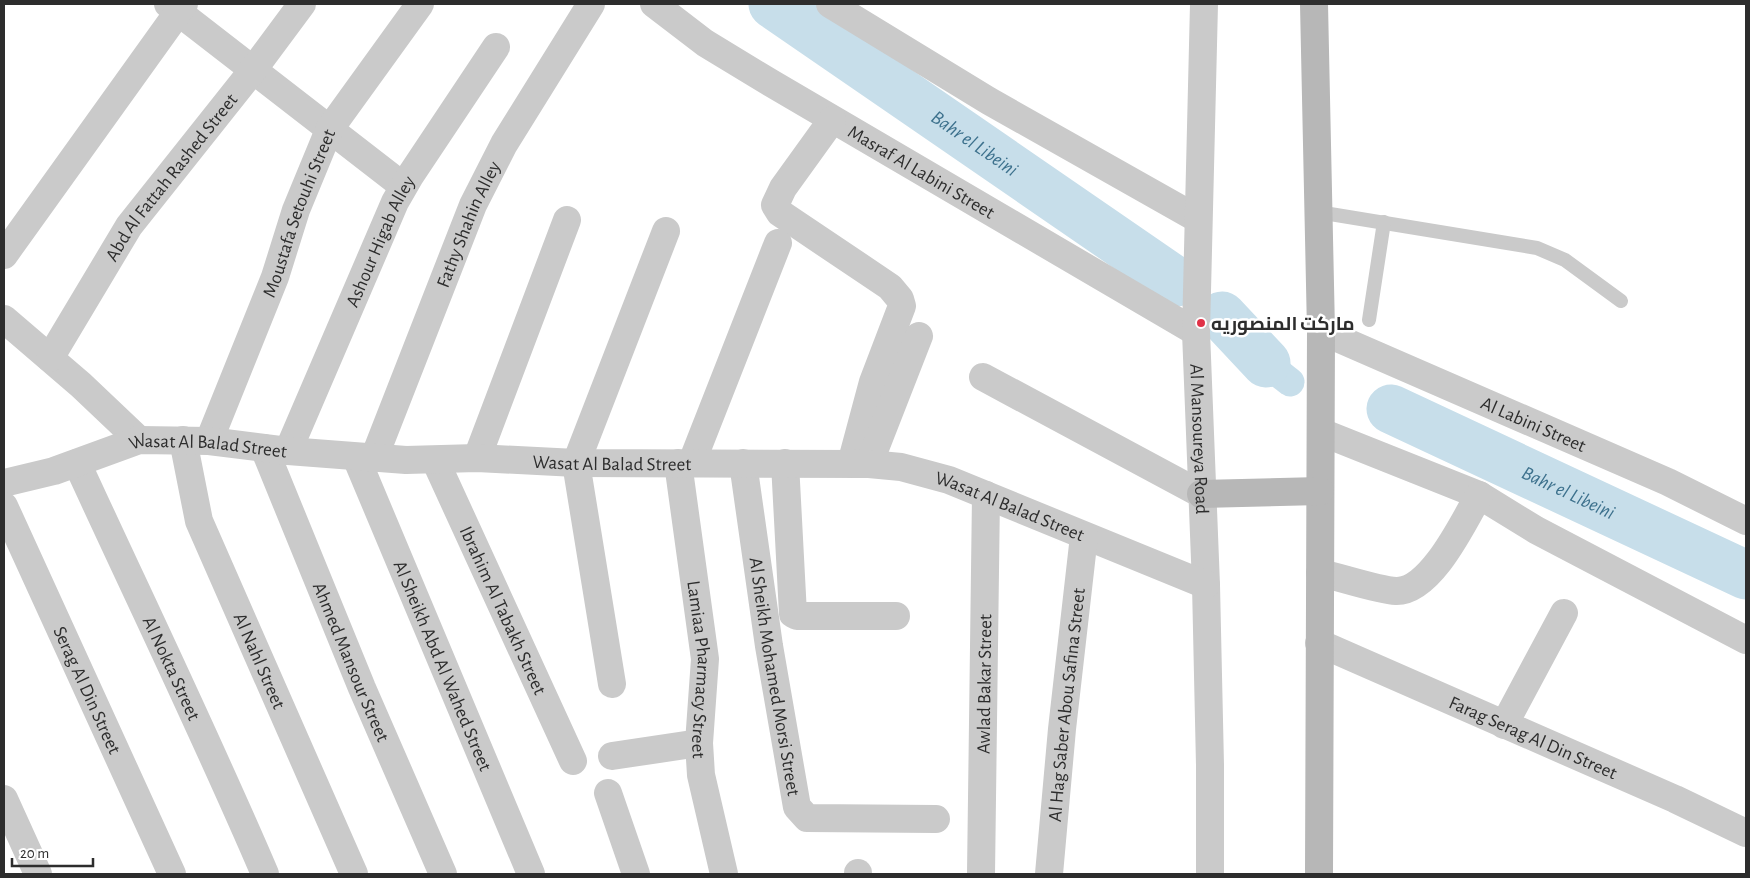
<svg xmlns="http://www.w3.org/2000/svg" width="1750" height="878" viewBox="0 0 1750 878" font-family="'Alegreya Sans',Cairo,sans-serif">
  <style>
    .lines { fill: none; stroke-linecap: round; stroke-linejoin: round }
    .canal { stroke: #c7deea; stroke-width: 29 }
    .river { stroke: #c7deea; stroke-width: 49 }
    .service { stroke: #cacaca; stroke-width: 14 }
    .minor { stroke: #cacaca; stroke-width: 28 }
    .secondary { stroke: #b7b7b7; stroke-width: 28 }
    .poi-dot { fill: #e13247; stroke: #fff; stroke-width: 2 }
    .labels { text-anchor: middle; stroke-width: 5; stroke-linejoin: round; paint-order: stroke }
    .street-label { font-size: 19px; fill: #2d2d2d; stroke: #fff }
    .poi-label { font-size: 19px; font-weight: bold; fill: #2d2d2d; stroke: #fff; text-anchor: start }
    .water-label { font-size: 20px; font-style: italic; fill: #3d718d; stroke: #fff }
  </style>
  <rect width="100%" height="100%" fill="#fff"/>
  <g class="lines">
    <!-- canal -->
    <polyline class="canal" points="1266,363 1290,382"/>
    <!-- river -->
    <g class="river">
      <path id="s1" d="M 773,4 L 1177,282"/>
      <polyline points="1222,316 1266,363"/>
      <path id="s2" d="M 1391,409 L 1746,575"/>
    </g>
    <!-- service -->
    <g class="service">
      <polyline points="1318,212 1537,248 1565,260 1621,301"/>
      <polyline points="1369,320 1384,222"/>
    </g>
    <!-- minor -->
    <g class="minor">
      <polyline points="168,4 403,186"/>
      <path id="s3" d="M 654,4 L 705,43 L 771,83 L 1196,332"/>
      <polyline points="830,4 989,101 1198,219"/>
      <path id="s4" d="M 1204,4 L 1196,332 L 1206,585 L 1210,765 L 1210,874"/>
      <polyline points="832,120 783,188 775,205 780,213 890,287 900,299 902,306 873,382 851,464"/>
      <polyline points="4,255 184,4"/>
      <polyline points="4,319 81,385 139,440"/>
      <path id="s5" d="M 1321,331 L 1668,482 L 1746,521"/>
      <path id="s6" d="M 50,358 L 129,226 L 253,70 L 302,4"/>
      <polyline points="983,377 1201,494"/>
      <polyline points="1321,432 1479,495 1536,530 1746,640"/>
      <path id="s7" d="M 183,440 L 199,521 L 354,874"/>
      <path id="s8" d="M 209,441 L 275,277 L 296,210 L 329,130 L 420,4"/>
      <path id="s9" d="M 264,448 L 362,688 L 443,874"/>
      <path id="s10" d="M 288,451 L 395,202 L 410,176 L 496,47"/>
      <path id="s11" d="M 356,457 L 531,874"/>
      <path id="s12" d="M 374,458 L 473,205 L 504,144 L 591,4"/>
      <polyline points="477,458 567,220"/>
      <path id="s13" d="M 435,460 L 573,761"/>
      <polyline points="692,462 778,243"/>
      <path id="s14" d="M 77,463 C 140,600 206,736 265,874"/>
      <path id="s15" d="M 678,463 L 705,659 L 699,743 L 701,775 L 724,874"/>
      <path id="s16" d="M 743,463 L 769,646 L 797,807 L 807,818 L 936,819"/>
      <polyline points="785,463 793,614 797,616 896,616"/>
      <polyline points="869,464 919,336"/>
      <path id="s17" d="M 4,483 L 54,471 L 139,440 L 209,441 L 288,451 L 406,460 L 477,458 L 576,463 L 869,464 L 901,467 L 949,480 L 1206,585"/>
      <path id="s18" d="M 4,506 L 172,874"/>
      <path d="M 1320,573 C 1340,577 1377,590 1396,591 C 1431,592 1464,521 1479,495"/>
      <path id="s19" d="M 1319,643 L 1675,799 L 1746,833"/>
      <polyline points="612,684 576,463 666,231"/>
      <polyline points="1504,725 1564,613"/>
      <polyline points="612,756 699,743"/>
      <polyline points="608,793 636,874"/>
      <polyline points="4,799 38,874"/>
      <polyline points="858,873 858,874"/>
      <path id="s20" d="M 981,874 L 986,495"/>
      <path id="s21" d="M 1049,874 L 1062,729 L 1084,536"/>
    </g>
    <!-- secondary -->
    <g class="secondary">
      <polyline points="1314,4 1321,331 1319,874"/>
      <polyline points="1201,494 1320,491"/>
    </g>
  </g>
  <!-- markers -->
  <circle class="poi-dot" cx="1201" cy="323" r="5"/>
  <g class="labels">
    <!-- street labels -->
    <g class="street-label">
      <text dy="7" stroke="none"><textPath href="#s3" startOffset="316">Masraf Al Labini Street</textPath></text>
      <text dy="7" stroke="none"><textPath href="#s6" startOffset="218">Abd Al Fattah Rashed Street</textPath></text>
      <text dy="7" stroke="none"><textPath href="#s8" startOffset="245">Moustafa Setouhi Street</textPath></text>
      <text dy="7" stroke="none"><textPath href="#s12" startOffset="252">Fathy Shahin Alley</textPath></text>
      <text dy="7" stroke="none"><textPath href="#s10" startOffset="229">Ashour Higab Alley</textPath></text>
      <text dy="7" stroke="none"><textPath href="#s5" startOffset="232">Al Labini Street</textPath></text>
      <text dy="7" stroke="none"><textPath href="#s4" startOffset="435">Al Mansoureya Road</textPath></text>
      <text dy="7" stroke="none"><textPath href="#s17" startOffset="211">Wasat Al Balad Street</textPath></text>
      <text dy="7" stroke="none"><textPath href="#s17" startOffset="616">Wasat Al Balad Street</textPath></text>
      <text dy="7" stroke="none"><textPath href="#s17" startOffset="1021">Wasat Al Balad Street</textPath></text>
      <text dy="7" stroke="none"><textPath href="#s13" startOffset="165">Ibrahim Al Tabakh Street</textPath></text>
      <text dy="7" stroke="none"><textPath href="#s7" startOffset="235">Al Nahl Street</textPath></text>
      <text dy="7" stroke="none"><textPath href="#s9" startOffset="231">Ahmed Mansour Street</textPath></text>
      <text dy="7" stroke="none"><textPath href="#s11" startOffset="226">Al Sheikh Abd Al Wahed Street</textPath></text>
      <text dy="7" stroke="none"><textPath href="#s14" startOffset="226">Al Nokta Street</textPath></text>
      <text dy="7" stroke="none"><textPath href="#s15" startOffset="208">Lamiaa Pharmacy Street</textPath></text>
      <text dy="7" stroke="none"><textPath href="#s16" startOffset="216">Al Sheikh Mohamed Morsi Street</textPath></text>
      <text dy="7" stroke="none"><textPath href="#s20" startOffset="190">Awlad Bakar Street</textPath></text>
      <text dy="7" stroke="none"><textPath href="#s18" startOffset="202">Serag Al Din Street</textPath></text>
      <text dy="7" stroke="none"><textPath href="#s21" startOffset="170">Al Hag Saber Abou Safina Street</textPath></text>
      <text dy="7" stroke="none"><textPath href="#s19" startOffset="234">Farag Serag Al Din Street</textPath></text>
    </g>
    <!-- poi labels -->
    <g class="poi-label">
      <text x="1211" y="330">ماركت المنصوريه</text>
    </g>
    <!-- water labels -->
    <g class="water-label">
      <text dy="7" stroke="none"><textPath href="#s1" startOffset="245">Bahr el Libeini</textPath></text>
      <text dy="7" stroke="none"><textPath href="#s2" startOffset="196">Bahr el Libeini</textPath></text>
    </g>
  </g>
  <!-- border -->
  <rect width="1750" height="878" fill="none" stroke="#2d2d2d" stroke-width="10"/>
  <!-- scale -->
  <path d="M12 858v8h81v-8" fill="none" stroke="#2d2d2d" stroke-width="2.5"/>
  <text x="20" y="858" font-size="15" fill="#2d2d2d" stroke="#ffffff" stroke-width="4" paint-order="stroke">20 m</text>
</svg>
